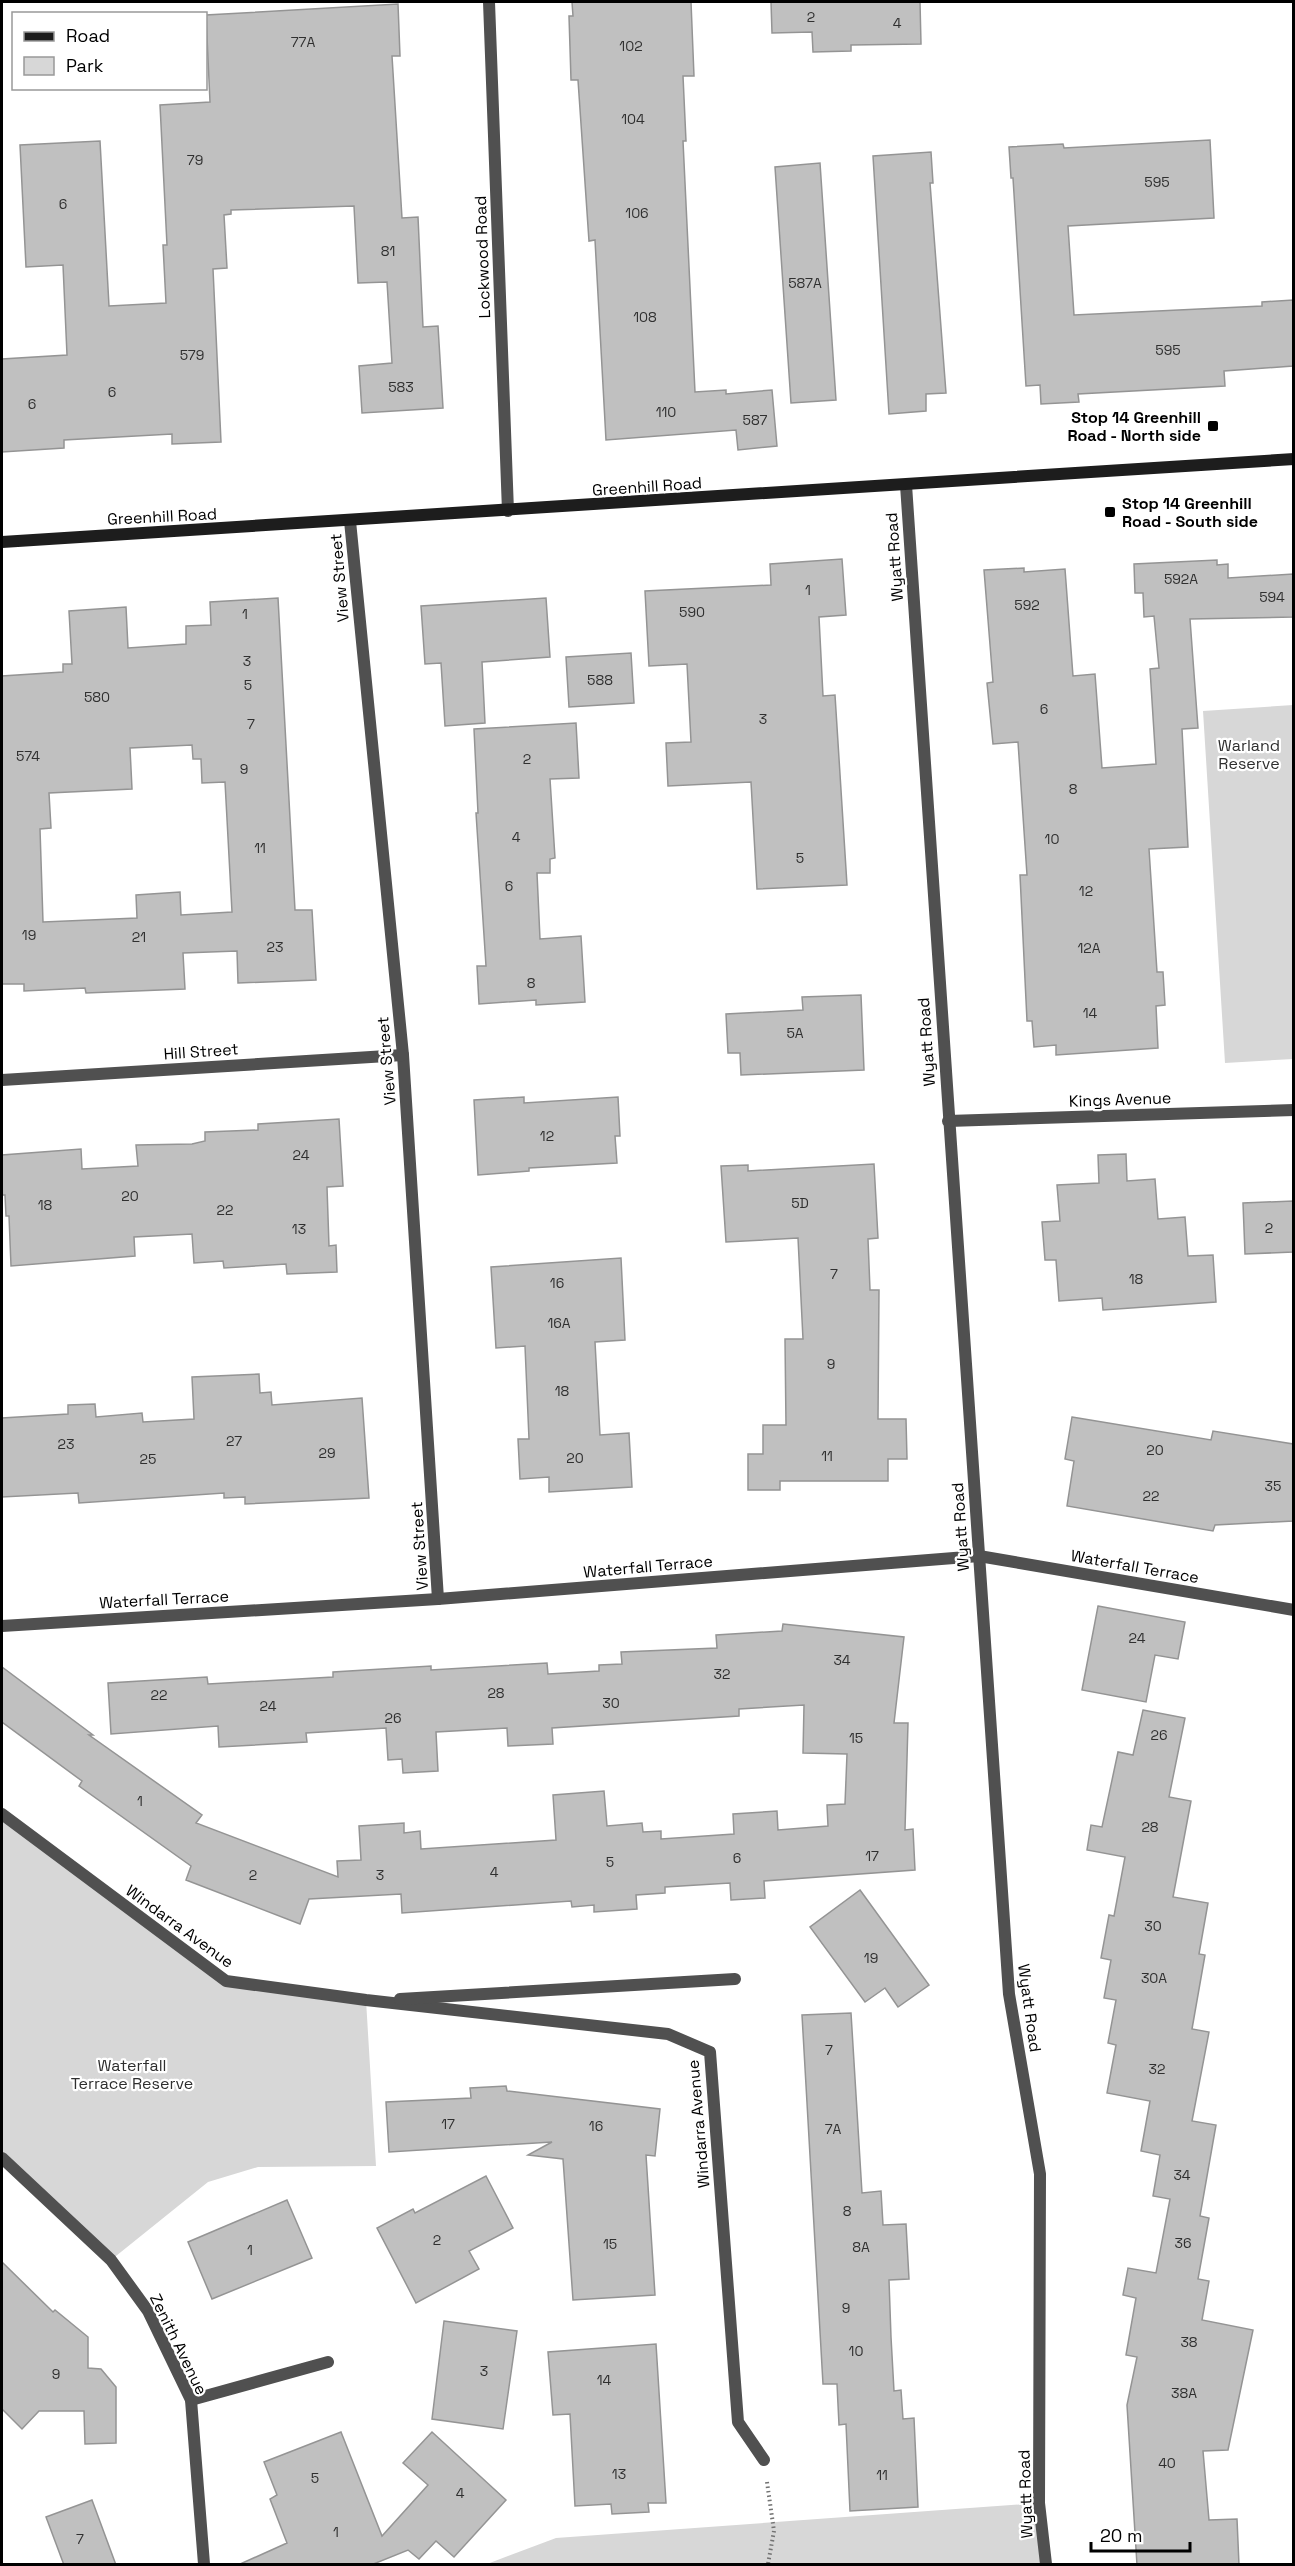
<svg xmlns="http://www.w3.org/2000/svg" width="1295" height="2566" viewBox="0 0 1295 2566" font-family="'Space Grotesk',sans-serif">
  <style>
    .green { fill: #d7d7d7 }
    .building { fill: #c0c0c0; stroke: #949494; stroke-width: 1.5; fill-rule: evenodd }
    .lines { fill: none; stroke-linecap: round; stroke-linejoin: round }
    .path { stroke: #727272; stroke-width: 4; stroke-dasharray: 1.5 3; stroke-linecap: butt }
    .street { stroke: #505050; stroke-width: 12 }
    .secondary { stroke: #1d1d1d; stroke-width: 12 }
    .poi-dot { fill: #000; stroke: #fff; stroke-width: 2 }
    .labels { text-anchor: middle; stroke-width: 4.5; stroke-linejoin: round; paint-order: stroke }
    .number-label { font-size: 14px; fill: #303030 }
    .street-label { font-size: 16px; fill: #000; stroke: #fff }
    .poi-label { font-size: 16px; font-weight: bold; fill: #000; stroke: #fff; text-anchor: end }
    .park-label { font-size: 16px; fill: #2e2e2e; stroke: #fff }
  </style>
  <rect width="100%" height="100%" fill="#fff"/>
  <!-- green -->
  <g class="green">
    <polygon points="1293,705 1293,1059 1225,1063 1203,711"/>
    <polygon points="2,1814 226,1981 366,2000 376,2166 258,2167 208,2182 111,2260 2,2158"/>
    <polygon points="1039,2503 1046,2564 487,2564 556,2538"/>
  </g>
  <!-- building -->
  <g class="building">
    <polygon points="572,2 691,2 694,76 683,76 686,141 683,141 695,392 726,390 726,394 772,390 777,446 738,450 736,430 606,440 595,240 589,241 578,80 571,80 569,16 573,16"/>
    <polygon points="771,2 920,2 921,44 851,45 851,51 813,52 812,32 772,33"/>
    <polygon points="398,4 400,56 392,56 402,218 418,217 423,327 438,326 443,408 362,413 359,366 392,363 387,282 358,283 354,206 231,210 231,214 224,215 227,268 213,269 221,442 172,444 172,434 64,440 64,448 2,452 2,359 67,355 63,265 26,267 20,145 100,141 109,306 166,303 163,245 167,245 160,105 210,102 206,15"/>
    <polygon points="1210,140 1214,218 1068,226 1074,315 1262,306 1262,302 1293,300 1293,366 1224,371 1225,386 1078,394 1079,402 1041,404 1040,385 1026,386 1013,178 1011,178 1009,147 1063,144 1064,148"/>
    <polygon points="931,152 933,183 930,183 946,393 926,394 926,411 889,414 873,156"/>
    <polygon points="820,163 836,400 791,403 775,167"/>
    <polygon points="842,559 846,615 819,617 823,696 835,695 847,885 757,889 751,782 668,786 666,743 691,742 687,664 649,666 645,591 771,585 770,564"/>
    <polygon points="1217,560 1217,565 1228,564 1228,578 1293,574 1293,617 1190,619 1198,728 1182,729 1188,847 1149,849 1157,972 1163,972 1165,1005 1156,1006 1158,1048 1056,1055 1056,1045 1034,1047 1032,1021 1027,1021 1020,875 1027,875 1018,742 993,744 987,683 993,682 984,570 1024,568 1024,572 1065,569 1073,676 1095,674 1102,768 1156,764 1150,669 1159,668 1154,616 1144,617 1143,593 1135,593 1134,564"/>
    <path d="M 278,598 L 295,910 L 312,910 L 316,980 L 238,983 L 237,951 L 183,953 L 185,989 L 86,993 L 85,988 L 24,991 L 24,984 L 2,984 L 2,676 L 63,672 L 63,664 L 72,664 L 69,611 L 126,607 L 128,648 L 186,644 L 186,626 L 211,625 L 210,602 ZM 192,745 L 193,759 L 201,759 L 202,783 L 225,782 L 232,912 L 181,915 L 180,892 L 136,895 L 137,918 L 43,922 L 40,829 L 51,828 L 49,793 L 132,789 L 130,748 Z"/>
    <polygon points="546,598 550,657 482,662 485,723 445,726 441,663 425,664 421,606"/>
    <polygon points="631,653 634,703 569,707 566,657"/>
    <polygon points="576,723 579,778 550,779 555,858 550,859 550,873 537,873 540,939 581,936 585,1002 536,1005 536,1000 479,1004 477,966 486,966 476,813 478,813 474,729"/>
    <polygon points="861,995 864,1070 741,1075 740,1053 728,1053 726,1014 803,1010 802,997"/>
    <polygon points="524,1097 524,1103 618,1097 620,1136 615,1136 617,1163 529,1168 529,1171 478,1175 474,1100"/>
    <polygon points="339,1119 343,1186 327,1187 329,1246 336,1245 337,1272 287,1274 286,1264 224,1268 223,1261 194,1263 192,1234 134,1237 135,1256 11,1266 9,1216 6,1216 5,1195 2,1195 2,1155 81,1149 82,1169 138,1166 136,1145 192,1144 205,1141 205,1132 258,1130 258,1124"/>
    <polygon points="1126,1154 1127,1181 1155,1179 1158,1219 1185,1217 1188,1256 1213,1255 1216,1302 1103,1310 1102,1298 1059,1301 1056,1260 1045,1260 1042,1222 1060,1221 1057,1185 1099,1183 1098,1155"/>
    <polygon points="874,1164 878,1238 868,1239 870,1290 879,1290 878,1419 906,1419 907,1459 888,1459 888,1481 780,1481 780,1490 748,1490 748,1454 763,1454 763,1425 786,1425 785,1339 803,1339 798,1238 726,1242 721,1166 748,1165 748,1171"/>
    <polygon points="1293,1201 1293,1252 1245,1254 1243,1203"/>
    <polygon points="621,1258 625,1340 595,1342 600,1435 629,1433 632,1487 549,1492 549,1477 520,1479 518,1439 529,1439 525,1346 496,1348 491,1267"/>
    <polygon points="259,1374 260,1393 271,1392 272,1405 362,1398 369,1498 245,1504 245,1497 224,1498 224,1493 79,1503 78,1493 2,1497 2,1418 68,1414 68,1405 95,1404 96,1417 142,1413 143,1422 194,1419 192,1377"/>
    <polygon points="1072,1417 1211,1440 1213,1431 1293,1444 1293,1521 1215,1525 1213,1531 1067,1506 1074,1461 1065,1459"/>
    <polygon points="1098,1606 1185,1622 1178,1659 1155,1655 1146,1702 1082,1690"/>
    <polygon points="783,1624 904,1637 894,1723 908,1723 905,1830 913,1829 915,1870 764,1881 765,1898 731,1900 730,1883 665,1887 665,1893 636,1895 637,1909 594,1912 594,1905 572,1907 571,1901 402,1913 401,1894 309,1899 300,1924 186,1880 191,1866 79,1786 82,1781 2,1722 2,1667 93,1735 89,1735 202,1815 196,1823 338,1877 337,1861 361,1860 359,1826 404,1823 404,1833 420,1831 421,1849 556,1840 553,1795 604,1791 607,1826 642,1823 643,1832 661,1831 661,1839 734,1834 733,1814 777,1811 778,1830 828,1826 827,1805 845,1804 847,1754 803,1753 804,1705 739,1709 739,1716 552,1728 553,1744 508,1746 507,1728 436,1732 438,1771 403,1773 402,1759 388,1760 386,1728 306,1733 307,1742 219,1747 218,1726 111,1734 108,1683 207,1677 208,1684 333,1677 333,1672 431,1666 431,1670 547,1663 548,1674 599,1671 599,1665 622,1664 621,1652 717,1648 716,1635 782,1631"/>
    <polygon points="1143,1710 1185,1718 1169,1797 1191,1801 1173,1897 1208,1903 1199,1954 1205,1955 1192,2029 1209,2032 1192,2121 1216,2125 1200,2216 1209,2218 1198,2279 1209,2281 1202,2320 1253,2330 1228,2450 1203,2451 1209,2520 1237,2519 1239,2565 1137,2565 1127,2405 1137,2357 1126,2355 1136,2298 1123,2295 1128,2268 1156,2273 1170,2199 1153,2196 1160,2155 1141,2151 1150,2101 1107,2093 1116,2045 1108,2043 1116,2000 1104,1998 1111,1960 1101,1958 1109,1915 1114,1916 1125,1857 1087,1850 1091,1825 1102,1827 1118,1752 1133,1755"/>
    <polygon points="860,1890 929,1985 898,2007 885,1988 865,2002 810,1927"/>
    <polygon points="851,2013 862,2193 881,2191 883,2225 906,2224 909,2279 889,2280 891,2337 894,2391 901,2390 903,2419 914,2418 918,2507 850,2511 846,2424 839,2425 837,2384 823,2384 802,2015"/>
    <polygon points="506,2086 507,2091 660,2109 655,2156 646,2155 655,2295 573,2300 563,2159 528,2155 552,2142 389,2152 386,2102 471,2098 470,2088"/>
    <polygon points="486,2176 513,2228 469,2251 479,2269 416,2303 377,2228 413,2209 415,2213"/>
    <polygon points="287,2200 312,2258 212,2299 188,2242"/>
    <polygon points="2,2262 53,2312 55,2310 88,2337 88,2368 101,2369 116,2387 116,2443 85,2444 84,2411 39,2411 22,2429 2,2409"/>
    <polygon points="444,2321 517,2331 503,2429 432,2419"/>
    <polygon points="656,2344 666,2503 648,2503 649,2512 612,2514 611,2504 575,2506 570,2414 553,2415 548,2352"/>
    <polygon points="341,2432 382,2536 428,2485 403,2463 432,2432 506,2500 454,2557 436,2541 419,2559 408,2550 371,2565 238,2565 287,2543 270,2499 277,2495 264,2462"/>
    <polygon points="92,2500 116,2565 64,2565 46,2517"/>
  </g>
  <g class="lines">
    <!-- path -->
    <polyline class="path" points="767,2482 774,2531 768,2564"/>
    <!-- street -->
    <g class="street">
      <polyline points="489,2 508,511"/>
      <polyline points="906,485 1009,1994 1040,2174 1039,2503 1046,2564"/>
      <polyline points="350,521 403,1055 438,1599"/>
      <polyline points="2,1080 403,1055"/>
      <polyline points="948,1121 1294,1110"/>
      <polyline points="2,1626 438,1599 979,1556 1294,1610"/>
      <polyline points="2,1814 226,1981 366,2000 668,2034 710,2052 738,2422 764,2460"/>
      <polyline points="400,1999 735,1979"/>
      <polyline points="2,2158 111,2260 148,2311 191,2400 204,2564"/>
      <polyline points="191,2400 328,2362"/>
    </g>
    <!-- secondary -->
    <polyline class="secondary" points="2,542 1294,459"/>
  </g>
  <!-- markers -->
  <g class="poi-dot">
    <rect x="1207" y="420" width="12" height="12" rx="3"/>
    <rect x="1104" y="506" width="12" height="12" rx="3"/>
  </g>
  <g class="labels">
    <!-- number labels -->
    <g class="number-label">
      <text x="811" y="22">2</text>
      <text x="897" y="28">4</text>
      <text x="303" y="47">77A</text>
      <text x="631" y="51">102</text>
      <text x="633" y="124">104</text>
      <text x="195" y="165">79</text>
      <text x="1157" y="187">595</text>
      <text x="63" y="209">6</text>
      <text x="637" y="218">106</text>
      <text x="388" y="256">81</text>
      <text x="805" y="288">587A</text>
      <text x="645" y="322">108</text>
      <text x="1168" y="355">595</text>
      <text x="192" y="360">579</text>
      <text x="401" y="392">583</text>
      <text x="112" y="397">6</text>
      <text x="32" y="409">6</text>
      <text x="666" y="417">110</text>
      <text x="755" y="425">587</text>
      <text x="1181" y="584">592A</text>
      <text x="808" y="595">1</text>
      <text x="1272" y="602">594</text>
      <text x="1027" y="610">592</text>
      <text x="692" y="617">590</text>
      <text x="245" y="619">1</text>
      <text x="247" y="666">3</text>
      <text x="600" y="685">588</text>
      <text x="248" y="690">5</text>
      <text x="97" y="702">580</text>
      <text x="1044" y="714">6</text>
      <text x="763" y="724">3</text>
      <text x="251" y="729">7</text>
      <text x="28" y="761">574</text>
      <text x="527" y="764">2</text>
      <text x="244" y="774">9</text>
      <text x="1073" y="794">8</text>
      <text x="516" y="842">4</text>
      <text x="1052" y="844">10</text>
      <text x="260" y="853">11</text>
      <text x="800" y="863">5</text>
      <text x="509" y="891">6</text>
      <text x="1086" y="896">12</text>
      <text x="29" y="940">19</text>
      <text x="139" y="942">21</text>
      <text x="275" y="952">23</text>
      <text x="1089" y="953">12A</text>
      <text x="531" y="988">8</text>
      <text x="1090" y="1018">14</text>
      <text x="795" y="1038">5A</text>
      <text x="547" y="1141">12</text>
      <text x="301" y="1160">24</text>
      <text x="130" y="1201">20</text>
      <text x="800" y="1208">5D</text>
      <text x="45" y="1210">18</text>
      <text x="225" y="1215">22</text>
      <text x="1269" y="1233">2</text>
      <text x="299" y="1234">13</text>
      <text x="834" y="1279">7</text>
      <text x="1136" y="1284">18</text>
      <text x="557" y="1288">16</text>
      <text x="559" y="1328">16A</text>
      <text x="831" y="1369">9</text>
      <text x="562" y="1396">18</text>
      <text x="234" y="1446">27</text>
      <text x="66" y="1449">23</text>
      <text x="1155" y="1455">20</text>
      <text x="327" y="1458">29</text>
      <text x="827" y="1461">11</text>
      <text x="575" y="1463">20</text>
      <text x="148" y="1464">25</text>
      <text x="1273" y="1491">35</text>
      <text x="1151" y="1501">22</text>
      <text x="1137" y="1643">24</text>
      <text x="842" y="1665">34</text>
      <text x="722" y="1679">32</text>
      <text x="496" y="1698">28</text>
      <text x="159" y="1700">22</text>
      <text x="611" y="1708">30</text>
      <text x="268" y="1711">24</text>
      <text x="393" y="1723">26</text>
      <text x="1159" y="1740">26</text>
      <text x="856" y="1743">15</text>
      <text x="140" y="1806">1</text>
      <text x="1150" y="1832">28</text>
      <text x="872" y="1861">17</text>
      <text x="737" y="1863">6</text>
      <text x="610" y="1867">5</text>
      <text x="494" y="1877">4</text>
      <text x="253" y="1880">2</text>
      <text x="380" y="1880">3</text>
      <text x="1153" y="1931">30</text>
      <text x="871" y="1963">19</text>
      <text x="1154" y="1983">30A</text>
      <text x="829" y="2055">7</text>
      <text x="1157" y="2074">32</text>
      <text x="448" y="2129">17</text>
      <text x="596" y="2131">16</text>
      <text x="833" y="2134">7A</text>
      <text x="1182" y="2180">34</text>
      <text x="847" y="2216">8</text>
      <text x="437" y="2245">2</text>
      <text x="1183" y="2248">36</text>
      <text x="610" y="2249">15</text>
      <text x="861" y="2252">8A</text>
      <text x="250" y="2255">1</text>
      <text x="846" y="2313">9</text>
      <text x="1189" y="2347">38</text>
      <text x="856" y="2356">10</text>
      <text x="484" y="2376">3</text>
      <text x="56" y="2379">9</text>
      <text x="604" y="2385">14</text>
      <text x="1184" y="2398">38A</text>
      <text x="1167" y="2468">40</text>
      <text x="619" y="2479">13</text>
      <text x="882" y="2480">11</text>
      <text x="315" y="2483">5</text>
      <text x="460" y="2498">4</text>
      <text x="336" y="2537">1</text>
      <text x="80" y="2544">7</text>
    </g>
    <!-- street labels -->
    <g class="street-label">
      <text transform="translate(482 257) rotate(-92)" y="6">Lockwood Road</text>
      <text transform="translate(647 486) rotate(-4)" y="6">Greenhill Road</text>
      <text transform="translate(162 516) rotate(-3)" y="6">Greenhill Road</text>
      <text transform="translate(894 557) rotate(-94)" y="6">Wyatt Road</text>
      <text transform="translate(339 578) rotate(-95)" y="6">View Street</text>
      <text transform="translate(926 1042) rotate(-94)" y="6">Wyatt Road</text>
      <text transform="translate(201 1051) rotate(-4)" y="6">Hill Street</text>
      <text transform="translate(386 1061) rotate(-95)" y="6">View Street</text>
      <text transform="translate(1120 1099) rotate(-2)" y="6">Kings Avenue</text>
      <text transform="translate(960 1527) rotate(-94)" y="6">Wyatt Road</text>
      <text transform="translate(419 1546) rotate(-94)" y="6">View Street</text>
      <text transform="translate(648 1566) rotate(-5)" y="6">Waterfall Terrace</text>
      <text transform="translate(1135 1566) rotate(10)" y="6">Waterfall Terrace</text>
      <text transform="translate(164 1599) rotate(-3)" y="6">Waterfall Terrace</text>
      <text transform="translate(180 1926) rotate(36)" y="6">Windarra Avenue</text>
      <text transform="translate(1030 2008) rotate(82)" y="6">Wyatt Road</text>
      <text transform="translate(698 2124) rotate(-95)" y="6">Windarra Avenue</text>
      <text transform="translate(179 2344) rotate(64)" y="6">Zenith Avenue</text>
      <text transform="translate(1025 2494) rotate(-92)" y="6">Wyatt Road</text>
    </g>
    <!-- poi labels -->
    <g class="poi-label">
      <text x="1201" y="423">Stop 14 Greenhill<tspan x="1201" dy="18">Road - North side</tspan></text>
      <text x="1122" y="509" text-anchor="start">Stop 14 Greenhill<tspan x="1122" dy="18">Road - South side</tspan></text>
    </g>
    <!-- park labels -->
    <g class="park-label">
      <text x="1249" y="751">Warland<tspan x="1249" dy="18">Reserve</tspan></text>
      <text x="132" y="2071">Waterfall<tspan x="132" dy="18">Terrace Reserve</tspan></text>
    </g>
  </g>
  <!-- border -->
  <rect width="1295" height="2566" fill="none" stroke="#000000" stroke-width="6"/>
  <!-- legend -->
  <rect x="12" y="12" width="195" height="78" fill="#ffffff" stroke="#999999" stroke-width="1.5"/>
  <rect x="24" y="32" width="30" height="9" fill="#1d1d1d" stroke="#999999" stroke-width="1.5"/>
  <text x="66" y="42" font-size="18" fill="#000000">Road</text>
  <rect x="24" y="57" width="30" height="18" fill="#d7d7d7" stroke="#999999" stroke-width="1.5"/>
  <text x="66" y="72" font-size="18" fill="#000000">Park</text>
  <!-- scale -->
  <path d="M1091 2542v9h99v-9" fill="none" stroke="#000000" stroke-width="3"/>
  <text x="1100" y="2542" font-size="18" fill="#000000" stroke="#ffffff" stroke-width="4.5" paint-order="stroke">20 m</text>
</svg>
